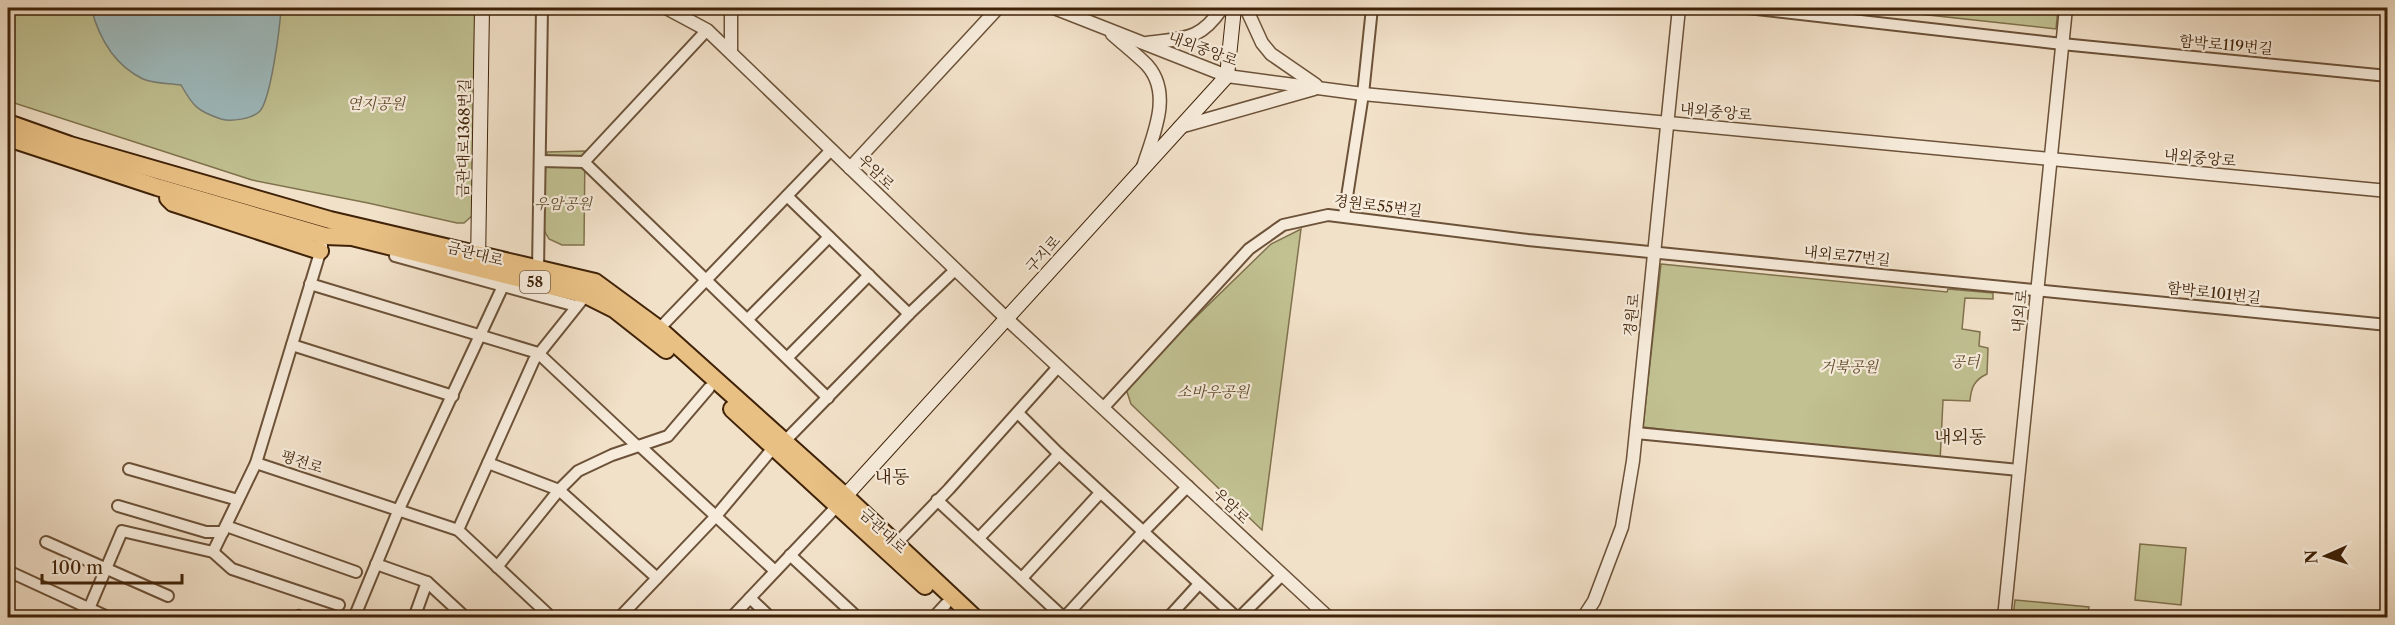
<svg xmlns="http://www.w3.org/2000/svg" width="2395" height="625" viewBox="0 0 2395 625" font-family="'Libre Caslon Text','Noto Serif KR',serif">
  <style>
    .green { fill: #c1c192; stroke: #80724d; stroke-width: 1.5 }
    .water { fill: #9ebbbe; stroke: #787e75; stroke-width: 1.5 }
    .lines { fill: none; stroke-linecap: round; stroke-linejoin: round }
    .minor-casing { stroke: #6c5238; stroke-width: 14 }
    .tertiary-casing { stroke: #6c5238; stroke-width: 15 }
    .secondary-casing { stroke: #3f2208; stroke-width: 16 }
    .primary-casing { stroke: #3f2208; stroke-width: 20 }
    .minor { stroke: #f7ecdc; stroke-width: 10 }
    .tertiary { stroke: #f7ecdc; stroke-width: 12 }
    .secondary { stroke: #f7ecdc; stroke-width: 14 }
    .primary { stroke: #e9c084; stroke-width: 16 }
    .labels { text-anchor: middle; stroke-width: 4.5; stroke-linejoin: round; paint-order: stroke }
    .shield { fill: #f7ecdc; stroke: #765f48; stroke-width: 1.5 }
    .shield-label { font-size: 14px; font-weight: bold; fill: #3f2208 }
    .street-label { font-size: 15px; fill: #3f2208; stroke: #f7ecdc }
    .park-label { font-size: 15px; font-style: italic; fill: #604a2a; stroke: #f7ecdc }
    .quarter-label { font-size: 18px; fill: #3f2208; stroke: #f7ecdc }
  </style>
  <rect width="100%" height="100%" fill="#f2e1c9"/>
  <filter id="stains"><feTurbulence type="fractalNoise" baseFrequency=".00333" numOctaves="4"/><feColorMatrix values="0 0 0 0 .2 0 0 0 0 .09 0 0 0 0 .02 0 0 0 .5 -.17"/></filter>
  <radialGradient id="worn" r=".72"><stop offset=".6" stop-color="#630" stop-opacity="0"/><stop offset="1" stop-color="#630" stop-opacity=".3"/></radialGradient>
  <!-- green -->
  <g class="green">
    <polygon points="8,8 475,8 473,215 464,223 457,223 368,203 252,180 8,101"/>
    <polygon points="1911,8 2058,8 2056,29 1910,13"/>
    <polygon points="585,151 584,245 562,245 549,239 541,225 547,152"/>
    <polygon points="1301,229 1262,530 1131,404 1125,386 1271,244"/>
    <path d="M 1661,264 L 1947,292 L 1948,289 L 1993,293 L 1993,299 L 1965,298 L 1962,329 L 1980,332 L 1979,346 L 1988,348 L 1987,374 C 1974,380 1971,388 1970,401 L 1943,400 L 1940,462 L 1643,427 Z"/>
    <polygon points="2140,544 2186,548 2181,605 2135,600"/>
    <polygon points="2015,600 2089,607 2088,617 2013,617"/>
  </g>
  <!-- water -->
  <path class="water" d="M 91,8 L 281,8 C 280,27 271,98 260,111 C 252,119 231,122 221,119 C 197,111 193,106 181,85 C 170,83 154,84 143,79 C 114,65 99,38 91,8 Z"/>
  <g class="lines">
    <defs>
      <g id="minor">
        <polyline points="1748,8 2062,44 2388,76"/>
        <polyline points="541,161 584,162 828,398"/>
        <polyline points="584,162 707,30"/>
        <polyline points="787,196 909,314"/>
        <polyline points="1344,216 1363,94 1372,8"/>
        <polyline points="395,256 576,306"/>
        <polyline points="538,270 542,8"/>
        <polyline points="310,284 538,353 637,446"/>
        <polyline points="748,319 829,237"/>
        <polyline points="659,329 831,150"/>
        <polyline points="292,345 453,396"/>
        <polyline points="788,357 869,275"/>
        <polyline points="1104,407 1249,249 1283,225 1328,215 1528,240 2388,325"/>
        <polyline points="1018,413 1059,454 1237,618"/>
        <polyline points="1636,433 2019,470"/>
        <polyline points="784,442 909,314 955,270"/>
        <polyline points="641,447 775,571"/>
        <polyline points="256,463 458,530 552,618"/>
        <polyline points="488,463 559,490 657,578"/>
        <polyline points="129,469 238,500"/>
        <polyline points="937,500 1064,618"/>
        <polyline points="118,506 206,532 223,532"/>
        <polyline points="226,526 356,572"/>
        <polyline points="458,530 534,360 586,295"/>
        <polyline points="979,538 1059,454"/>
        <polyline points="46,542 168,596"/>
        <polyline points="896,544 949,489 1058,367"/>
        <polyline points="213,552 256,463 322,246"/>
        <polyline points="790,555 858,618"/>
        <polyline points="376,564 427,582 466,618"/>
        <polyline points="497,567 559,490 578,471 612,455 668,436 709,388"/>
        <polyline points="8,571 110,618"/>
        <polyline points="1022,578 1100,493"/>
        <polyline points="750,598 771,618"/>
        <polyline points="8,617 8,618"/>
        <polyline points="85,618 122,531 213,552 232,569 339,605"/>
        <polyline points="297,618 299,616 303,618"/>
        <polyline points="354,618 399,509 503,286"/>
        <polyline points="414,618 427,582"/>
        <polyline points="619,618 716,516 773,448"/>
        <polyline points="731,618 837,506"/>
        <polyline points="933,618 946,604"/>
        <polyline points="1064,618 1143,532 1188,486"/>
        <polyline points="1168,618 1199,584"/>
        <polyline points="1239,618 1282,575"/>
      </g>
      <g id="tertiary">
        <polyline points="666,8 707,30 1007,319 1329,618"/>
        <polyline points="1054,8 1227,76 1363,94 2388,191"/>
        <polyline points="1246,8 1262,43 1271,54 1316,85"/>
        <path d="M 1112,34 C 1123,44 1136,54 1147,65 C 1173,94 1153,135 1143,167"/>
        <path d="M 1147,43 C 1184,38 1200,41 1222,8"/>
        <polyline points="731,51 731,8"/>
        <polyline points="1180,127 1314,89"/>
        <polyline points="850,168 998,8"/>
        <polyline points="1583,618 1594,601 1622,527 1633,461 1679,8"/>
        <polyline points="2004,618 2066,8"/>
      </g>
      <g id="secondary">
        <polyline points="478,264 482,8"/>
        <polyline points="838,504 1227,76 1234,8"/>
      </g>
      <g id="primary">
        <polyline points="8,123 70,145 330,220 595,282 659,329 845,496 975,618"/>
        <polyline points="8,138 157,187 325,236 352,237 586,295 614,309 666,350"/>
        <polyline points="168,198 173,203 320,251"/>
        <polyline points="732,409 925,586"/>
      </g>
    </defs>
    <!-- minor casing -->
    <use href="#minor" class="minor-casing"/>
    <!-- tertiary casing -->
    <use href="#tertiary" class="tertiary-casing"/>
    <!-- secondary casing -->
    <use href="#secondary" class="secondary-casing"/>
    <!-- primary casing -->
    <use href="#primary" class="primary-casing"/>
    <!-- minor -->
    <use href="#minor" class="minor"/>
    <!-- tertiary -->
    <use href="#tertiary" class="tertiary"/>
    <!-- secondary -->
    <use href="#secondary" class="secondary"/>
    <!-- primary -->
    <use href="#primary" class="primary"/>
  </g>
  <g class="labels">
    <!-- shield labels -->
    <rect class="shield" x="520" y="271" width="30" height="22" rx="4.5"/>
    <g class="shield-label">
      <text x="535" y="287">58</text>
    </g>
    <!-- street labels -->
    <g class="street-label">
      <text transform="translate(2226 45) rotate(5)" y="5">함박로119번길</text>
      <text transform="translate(1203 49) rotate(20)" y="5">내외중앙로</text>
      <text transform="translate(1716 112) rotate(5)" y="5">내외중앙로</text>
      <text transform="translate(464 138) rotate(-89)" y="5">금관대로1368번길</text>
      <text transform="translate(2200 158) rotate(5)" y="5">내외중앙로</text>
      <text transform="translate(876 172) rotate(44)" y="5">우암로</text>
      <text transform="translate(1378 206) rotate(7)" y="5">경원로55번길</text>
      <text transform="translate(475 254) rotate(14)" y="5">금관대로</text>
      <text transform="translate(1043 254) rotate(-48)" y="5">구지로</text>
      <text transform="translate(1847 256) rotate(6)" y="5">내외로77번길</text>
      <text transform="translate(2214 293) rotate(6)" y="5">함박로101번길</text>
      <text transform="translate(2020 311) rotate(-84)" y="5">내외로</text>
      <text transform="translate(1632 315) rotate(-84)" y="5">경원로</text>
      <text transform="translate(302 462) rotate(18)" y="5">평전로</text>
      <text transform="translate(1231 506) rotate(44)" y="5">우암로</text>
      <text transform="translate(883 531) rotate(43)" y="5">금관대로</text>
    </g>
    <!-- park labels -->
    <g class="park-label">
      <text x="376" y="109">연지공원</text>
      <text x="563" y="209">우암공원</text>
      <text x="1965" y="367">공터</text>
      <text x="1849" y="372">거북공원</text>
      <text x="1213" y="397">소바우공원</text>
    </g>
    <!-- quarter labels -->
    <g class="quarter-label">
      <text x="1960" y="443">내외동</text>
      <text x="892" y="483">내동</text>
    </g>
  </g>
  <!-- margin -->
  <rect width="2395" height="625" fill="none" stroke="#f2e1c9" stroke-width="30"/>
  <rect x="9" y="9" width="2377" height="607" fill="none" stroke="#3f2208" stroke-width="3"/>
  <rect x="15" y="15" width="2365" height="595" fill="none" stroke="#3f2208" stroke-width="1.5"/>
  <!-- north arrow -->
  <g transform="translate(2326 556) rotate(267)" stroke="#f7ecdc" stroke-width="4.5" paint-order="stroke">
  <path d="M0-4.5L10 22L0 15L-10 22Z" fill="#3f2208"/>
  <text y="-9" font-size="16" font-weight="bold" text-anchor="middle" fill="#3f2208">N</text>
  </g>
  <!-- scale -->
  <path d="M42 574v9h140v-9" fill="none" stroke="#3f2208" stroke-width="3"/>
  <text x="51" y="574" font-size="18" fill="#3f2208" stroke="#f7ecdc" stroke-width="4.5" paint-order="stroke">100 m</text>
  <rect width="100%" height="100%" filter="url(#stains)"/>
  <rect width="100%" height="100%" fill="url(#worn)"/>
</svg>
